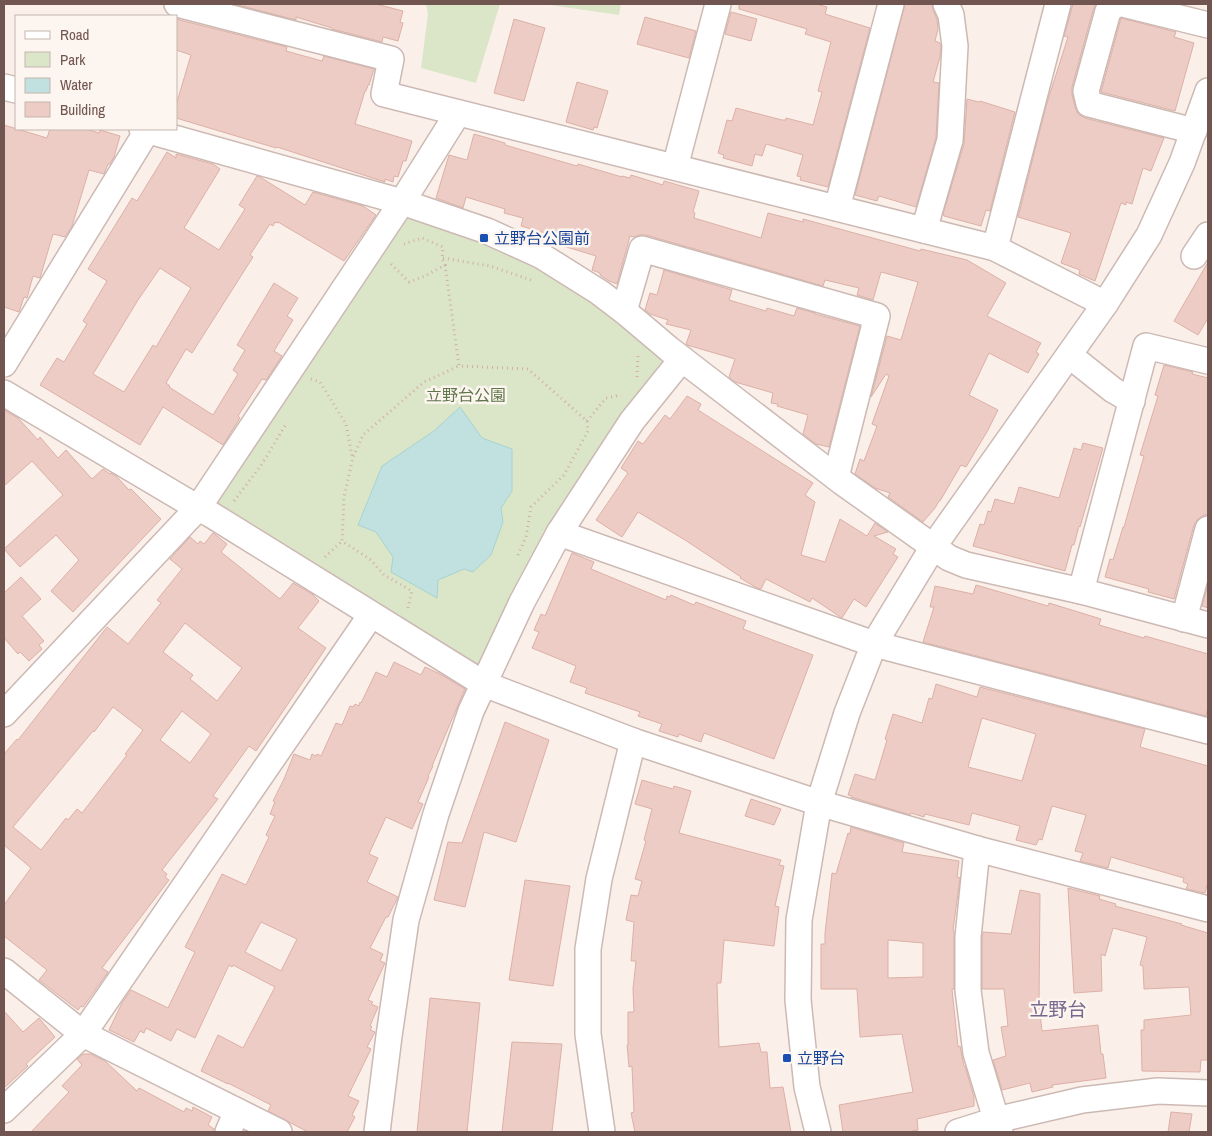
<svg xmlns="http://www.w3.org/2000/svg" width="1212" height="1136" viewBox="0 0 1212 1136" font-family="'Archivo Narrow','Noto Sans JP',sans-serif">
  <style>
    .green { fill: #dbe6c9 }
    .water { fill: #c0e1df; stroke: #a8d2d0 }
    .building { fill: #ecccc4; stroke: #ddb0a7; fill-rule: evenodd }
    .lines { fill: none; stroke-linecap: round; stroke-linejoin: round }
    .minor-casing { stroke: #cdb9b4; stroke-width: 28 }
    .path { stroke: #d1afa7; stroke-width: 3; stroke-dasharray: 1 4; stroke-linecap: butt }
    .minor { stroke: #fff; stroke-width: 25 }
    .transit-dot { fill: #1a4fb4; stroke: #fdf5ef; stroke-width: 2 }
    .labels { text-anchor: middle; stroke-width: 5; stroke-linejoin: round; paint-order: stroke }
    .transit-label { font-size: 16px; fill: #164399; stroke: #fdf5ef; text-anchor: start }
    .park-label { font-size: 16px; fill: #5f764a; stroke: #fdf5ef }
    .quarter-label { font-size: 19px; fill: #79688d; stroke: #fdf5ef }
  </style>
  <rect width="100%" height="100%" fill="#faf0e9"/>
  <!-- green -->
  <g class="green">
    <polygon points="426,4 500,4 476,83 421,68 428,14"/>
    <polygon points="543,4 621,4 619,15"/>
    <polygon points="414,217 537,262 665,356 666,364 482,668 475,670 220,510 216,501 403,221 408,218"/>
  </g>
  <!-- water -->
  <polygon class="water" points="460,407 482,438 512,449 512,491 501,508 503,522 491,555 473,572 464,569 438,580 437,598 391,572 393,557 376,532 358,525 382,466 434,431"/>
  <!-- building -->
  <g class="building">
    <polygon points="234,4 376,4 403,11 400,22 403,23 398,41 383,37 382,42 332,29 332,28 296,17 296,20"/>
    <polygon points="739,4 816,4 827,7 825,14 870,28 828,187 800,180 801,177 797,176 803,155 766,144 762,156 755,154 752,166 723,158 724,155 718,153 727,120 732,121 736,108 782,120 786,120 786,118 813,125 822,92 818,91 831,42 805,34 807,29 739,9"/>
    <polygon points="905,4 932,4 933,10 937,19 938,29 935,41 940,43 941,47 940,57 933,82 939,83 936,138 916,207 879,196 877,201 855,195"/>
    <polygon points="1073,4 1096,4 1094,7 1072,87 1072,94 1075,107 1078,114 1085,118 1164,138 1151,171 1143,168 1132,204 1126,202 1126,205 1121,203 1095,281 1079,274 1080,270 1061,263 1071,233 1018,217 1046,106 1068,37 1064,36"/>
    <polygon points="731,12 757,19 751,41 725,34"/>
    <polygon points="645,17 696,31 689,58 637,44"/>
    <polygon points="1121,18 1176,32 1174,37 1194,43 1175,111 1101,92"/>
    <polygon points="176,19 287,47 286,51 322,61 324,56 374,69 369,85 368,85 366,91 365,91 355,124 412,141 406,161 403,161 398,177 394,176 393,182 385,179 385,182 277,147 276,148 176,118 176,105 191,55 176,50"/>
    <polygon points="514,19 545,28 524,101 494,93"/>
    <polygon points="577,82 608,91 597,128 594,127 593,130 566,122"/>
    <polygon points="967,99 979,102 980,101 1015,112 990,211 986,210 981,226 944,216 943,214 964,144"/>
    <polygon points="4,125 47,138 50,129 86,129 99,133 100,130 120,136 114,157 110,164 108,164 104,174 89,170 72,226 65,237 53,234 40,278 33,276 27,298 24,297 19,312 4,307"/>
    <polygon points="474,134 505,143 505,145 577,166 578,164 622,177 622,176 630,178 631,175 663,185 664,181 699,191 693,212 695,213 694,218 761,238 768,213 803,222 803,219 920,251 921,249 967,260 1006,283 987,316 1041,343 1036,352 1039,354 1028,373 989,353 969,395 998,410 988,430 966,467 961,465 940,501 939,501 935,508 923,522 888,497 890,493 875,488 855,474 860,459 864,461 877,426 872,424 889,376 886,374 871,397 887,336 901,340 918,282 881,272 873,300 857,295 859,288 825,280 823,286 646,235 639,235 634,237 630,236 617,284 609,281 600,275 600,273 592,270 596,256 560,245 562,238 521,226 523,218 504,213 505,209 466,197 463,208 436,198 449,155 467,160"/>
    <path d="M 167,152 L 176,158 L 176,154 L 213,164 L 220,169 L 184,228 L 219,250 L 245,209 L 239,205 L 257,176 L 260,177 L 305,205 L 313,192 L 363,206 L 376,215 L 344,261 L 278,222 L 278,223 L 275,222 L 273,226 L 270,224 L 250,255 L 253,257 L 192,353 L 186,349 L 166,383 L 170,386 L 169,387 L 213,415 L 238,374 L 233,370 L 245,350 L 237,345 L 274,283 L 298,298 L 287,316 L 293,320 L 274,351 L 282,356 L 266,380 L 262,379 L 238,416 L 240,418 L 223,445 L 163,407 L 140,445 L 40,385 L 57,358 L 64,362 L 87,324 L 83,321 L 107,281 L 88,269 L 132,198 L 137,201 ZM 160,268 L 191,288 L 156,347 L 153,345 L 124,392 L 93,374 L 138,300 Z"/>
    <polygon points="1208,262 1208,318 1198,335 1174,321"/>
    <polygon points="664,270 732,290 729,300 766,311 767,308 794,316 797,308 815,313 815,314 860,326 829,447 816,444 803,434 808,415 777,406 778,404 771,403 773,393 735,382 729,377 735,359 687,345 686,344 691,330 666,324 668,320 650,314 645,310 650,293 657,295"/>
    <polygon points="1164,365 1193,372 1192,374 1208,378 1208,515 1204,515 1198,519 1194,525 1174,599 1148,592 1149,589 1105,577 1110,559 1113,560 1123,527 1124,527 1144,456 1140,455 1158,396 1155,395"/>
    <polygon points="687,396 701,404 698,410 813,483 805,495 815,502 801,555 825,562 840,519 867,536 875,523 888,532 874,536 896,549 893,554 898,557 866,607 854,599 842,618 812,598 810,602 766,579 761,589 757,588 740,578 741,577 685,540 638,512 622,537 596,520 628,473 621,468 638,441 643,444 665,415 670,419"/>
    <polygon points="4,410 18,418 38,440 40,437 58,458 66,450 92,479 103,469 110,474 111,473 116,476 129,490 131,489 161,519 73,612 51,591 79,560 56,535 20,567 4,549 63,495 32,461 4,486"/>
    <polygon points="1083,443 1103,448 1080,527 1079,526 1074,545 1072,545 1065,571 973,546 980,524 984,525 988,511 991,512 995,499 1014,504 1019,487 1059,498 1074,448 1081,450"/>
    <path d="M 213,533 L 227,544 L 221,552 L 280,599 L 293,583 L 312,594 L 319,601 L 298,628 L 326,648 L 256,751 L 249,746 L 213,796 L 218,799 L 162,870 L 167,874 L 165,877 L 169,880 L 102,968 L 108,972 L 83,1007 L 81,1006 L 78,1010 L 39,980 L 47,970 L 4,936 L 4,905 L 31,868 L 4,845 L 4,754 L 17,739 L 18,740 L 107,627 L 128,644 L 161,603 L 157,600 L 182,569 L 170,559 L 190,537 L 198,544 L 200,541 L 204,544 ZM 185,623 L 242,668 L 217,701 L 190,679 L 193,675 L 163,652 ZM 113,707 L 143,730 L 125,754 L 127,755 L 82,813 L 77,809 L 68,820 L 66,818 L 41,850 L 13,827 L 93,731 L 94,732 ZM 182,711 L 211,734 L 190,763 L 160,740 Z"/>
    <polygon points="572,553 594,562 591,569 666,600 667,596 670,597 671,595 694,605 696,602 746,621 743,629 813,655 774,759 704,733 701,742 679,734 678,737 659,731 662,724 638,716 640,712 585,693 587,688 570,682 576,666 532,648 539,632 534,630 541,614 545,616"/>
    <polygon points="21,577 41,599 22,616 44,641 39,645 42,649 29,661 20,652 18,654 4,638 4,593"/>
    <polygon points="1208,584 1208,608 1202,606"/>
    <polygon points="976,585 1048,606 1049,603 1101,619 1099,625 1144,638 1145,636 1208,654 1208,707 1206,716 923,642 934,607 930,607 935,586 973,594"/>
    <path d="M 394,662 L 421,675 L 425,667 L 440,674 L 465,689 L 432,766 L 433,766 L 428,776 L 429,777 L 418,802 L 423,804 L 412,829 L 386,817 L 369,854 L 378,858 L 367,882 L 398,897 L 388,917 L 386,917 L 370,948 L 383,954 L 380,961 L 385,963 L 368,1000 L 373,1002 L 371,1004 L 378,1007 L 370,1026 L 372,1027 L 370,1030 L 375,1032 L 367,1047 L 371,1049 L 348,1096 L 359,1101 L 352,1115 L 355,1117 L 347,1132 L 308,1132 L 268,1111 L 271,1105 L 228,1083 L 228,1084 L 201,1071 L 218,1035 L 243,1048 L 275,987 L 233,965 L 232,967 L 229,965 L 195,1038 L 177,1029 L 171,1041 L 146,1028 L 144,1033 L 140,1031 L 134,1042 L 109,1030 L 122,1003 L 131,990 L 168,1008 L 195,952 L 185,947 L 222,874 L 246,885 L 269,837 L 266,835 L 275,816 L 270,814 L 275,802 L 273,801 L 284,779 L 294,754 L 310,760 L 312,754 L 316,756 L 317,754 L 321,756 L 336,723 L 342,725 L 350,706 L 353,707 L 355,704 L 359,706 L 360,702 L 361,703 L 376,672 L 387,677 ZM 261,922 L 297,939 L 281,971 L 245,952 Z"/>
    <path d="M 936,684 L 977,697 L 980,687 L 1145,729 L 1140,747 L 1208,766 L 1208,882 L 1205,893 L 1186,889 L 1188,884 L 1183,882 L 1184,878 L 1111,857 L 1108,868 L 1080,861 L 1083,853 L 1075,851 L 1086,815 L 1052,806 L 1042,840 L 1039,839 L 1036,845 L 1016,840 L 1020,826 L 972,813 L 969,825 L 925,814 L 924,817 L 911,813 L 910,815 L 851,797 L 852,796 L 848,795 L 855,774 L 875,780 L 887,740 L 885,739 L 893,714 L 922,723 L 929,698 L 932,699 ZM 982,718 L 1036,734 L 1022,781 L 968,767 Z"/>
    <polygon points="505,722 549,740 516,842 484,832 465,907 434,900 448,842 462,843"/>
    <polygon points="642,780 673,789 674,786 691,791 679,833 781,860 779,865 784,866 775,906 779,907 774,946 724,940 721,983 717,983 719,1047 759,1043 761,1052 767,1052 770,1088 783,1087 791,1132 635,1132 631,1113 634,1112 632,1066 629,1067 627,1045 628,1045 628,1012 634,1012 633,989 636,961 631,961 634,922 626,920 631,895 638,896 642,881 635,879 646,841 644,840 652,809 635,804"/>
    <polygon points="751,799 781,809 774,825 745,816"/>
    <path d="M 851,827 L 904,843 L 902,852 L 959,861 L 957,877 L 960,878 L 953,930 L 954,931 L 954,989 L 952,989 L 958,1047 L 960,1046 L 964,1066 L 965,1066 L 974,1097 L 974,1106 L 917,1119 L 918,1130 L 908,1132 L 843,1132 L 839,1105 L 913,1092 L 902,1034 L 860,1037 L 857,989 L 821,989 L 821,944 L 825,944 L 825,933 L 832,873 L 836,874 L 848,833 L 850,834 ZM 888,940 L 923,943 L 923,977 L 888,978 Z"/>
    <polygon points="525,880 570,886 553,986 509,980"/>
    <polygon points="1068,888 1100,896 1099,899 1116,904 1115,906 1182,924 1181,925 1208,933 1208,1060 1201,1060 1200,1072 1142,1071 1141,1030 1144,1030 1144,1020 1191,1015 1189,987 1144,989 1143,966 1140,965 1147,937 1113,928 1105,956 1101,954 1102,991 1074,993"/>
    <polygon points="1020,890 1040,894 1039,1003 1042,1031 1098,1025 1101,1054 1103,1054 1106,1078 1052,1085 1053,1087 1032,1092 1030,1083 1002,1090 993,1060 1006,1056 1001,1027 1008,1026 1004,989 982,989 982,938 983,932 1011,934"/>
    <polygon points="430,998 480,1003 467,1132 417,1132"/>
    <polygon points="4,1011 23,1032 39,1018 55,1037 26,1064 28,1066 4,1088"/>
    <polygon points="512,1042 562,1044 552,1132 502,1132"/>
    <polygon points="83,1054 91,1054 105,1061 137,1091 139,1088 184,1112 186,1108 192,1111 193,1107 212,1117 208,1125 214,1129 214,1132 31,1132 69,1092 62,1086 82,1065 77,1059"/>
    <polygon points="1171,1112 1192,1114 1189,1132 1168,1132"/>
  </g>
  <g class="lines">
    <defs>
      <g id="minor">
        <polyline points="177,4 391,59 384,94 995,248 1105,304"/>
        <polyline points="1116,4 1108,11 1086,91 1089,104 1194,131"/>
        <polyline points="1123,4 1208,25"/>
        <polyline points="4,87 16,90"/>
        <polyline points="142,129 402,202 487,231 540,255 599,292 624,311 669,349 842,482 949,558 966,565 1081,591 1208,625"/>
        <polyline points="675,167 718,4"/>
        <polyline points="837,208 891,4"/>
        <polyline points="924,230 950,140 955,46 951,15 946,4"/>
        <polyline points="995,248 1058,4"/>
        <polyline points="1194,256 1208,235"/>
        <polyline points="624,311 642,249 877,316 836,477"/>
        <polyline points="1069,355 1113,390 1132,401"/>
        <polyline points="4,364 147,131"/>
        <polyline points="4,393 198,508 210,514 484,684 633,741 819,803 977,849 1208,909"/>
        <polyline points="559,533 632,421 682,359"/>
        <polyline points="1081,591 1146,346 1208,361"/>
        <polyline points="1184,619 1208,529"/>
        <polyline points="4,714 198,508 402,202 458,113"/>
        <polyline points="977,849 968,937 968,990 976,1053 1000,1132"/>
        <polyline points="4,971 83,1034 279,1132"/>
        <polyline points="4,1110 83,1034 371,615"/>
        <polyline points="228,1132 237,1111"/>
        <polyline points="377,1132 389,1036 406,920 436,814 471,711 522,602 559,533 874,644 1208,731"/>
        <polyline points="602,1132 588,1034 588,949 599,879 633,741"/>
        <polyline points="818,1132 807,1087 798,1000 799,920 819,803 847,713 874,644 933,547 1105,304 1149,235 1182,163 1208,91"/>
        <polyline points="958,1132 996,1120 1082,1100 1158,1091 1208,1093"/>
      </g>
    </defs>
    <!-- minor casing -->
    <use href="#minor" class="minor-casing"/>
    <!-- path -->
    <g class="path">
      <polyline points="443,258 490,266 531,280"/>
      <polyline points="391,264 409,282 425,276 445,265 442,258 443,247 422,238 404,244"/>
      <polyline points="445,265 459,366 528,369 587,421 588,431 564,475 531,507 526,537 517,557"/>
      <polyline points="637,377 638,355"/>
      <polyline points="311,379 320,382 346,424 352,456"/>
      <polyline points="587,421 606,398 621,395"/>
      <polyline points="234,501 262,464 286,424"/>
      <polyline points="325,557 342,541"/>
      <polyline points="408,608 412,591 384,575 371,560 342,541 344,497 353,457 363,435 424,382 459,366"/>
    </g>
    <!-- minor -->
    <use href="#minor" class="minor"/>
  </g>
  <!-- markers -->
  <g class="transit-dot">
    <rect x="479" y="233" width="10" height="10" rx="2.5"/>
    <rect x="782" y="1053" width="10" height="10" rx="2.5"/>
  </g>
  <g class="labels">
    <!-- transit labels -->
    <g class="transit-label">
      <text x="494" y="244">立野台公園前</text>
      <text x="797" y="1064">立野台</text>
    </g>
    <!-- park labels -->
    <g class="park-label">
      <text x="466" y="401">立野台公園</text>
    </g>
    <!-- quarter labels -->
    <g class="quarter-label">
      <text x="1058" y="1016">立野台</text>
    </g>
  </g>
  <!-- border -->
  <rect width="1212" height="1136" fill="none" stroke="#715550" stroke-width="10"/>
  <!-- legend -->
  <rect x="15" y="15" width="162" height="115" fill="#fdf5ef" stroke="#c5b5af"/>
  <rect x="25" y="31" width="25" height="8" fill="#ffffff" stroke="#c5b5af"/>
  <text x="60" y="40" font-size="15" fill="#715550">Road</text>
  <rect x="25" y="52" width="25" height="15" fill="#dbe6c9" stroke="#c5b5af"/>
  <text x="60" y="65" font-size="15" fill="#715550">Park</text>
  <rect x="25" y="78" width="25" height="15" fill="#c0e1df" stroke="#c5b5af"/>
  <text x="60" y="90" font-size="15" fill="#715550">Water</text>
  <rect x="25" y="102" width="25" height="15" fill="#ecccc4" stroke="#c5b5af"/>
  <text x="60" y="115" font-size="15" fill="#715550">Building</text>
</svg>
